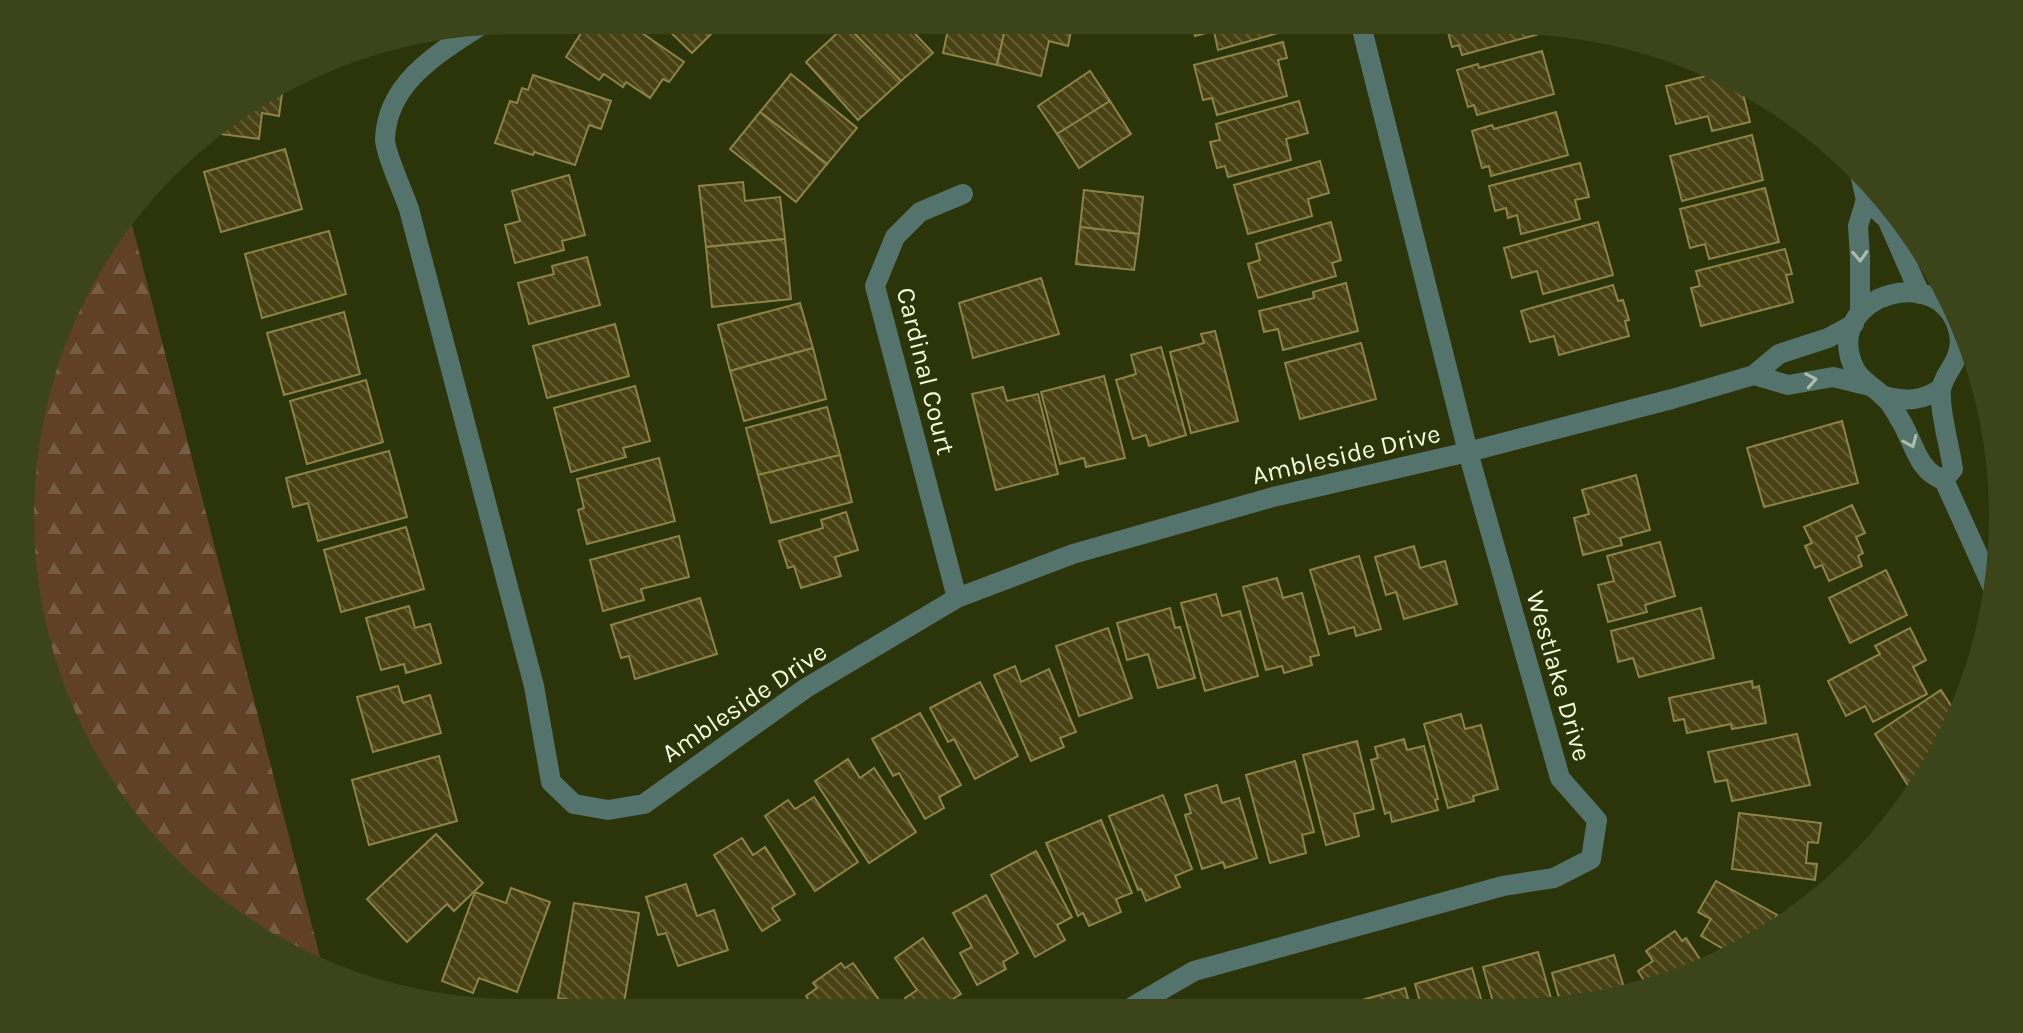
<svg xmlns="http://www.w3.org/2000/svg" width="2023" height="1033" viewBox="0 0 2023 1033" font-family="Karla,sans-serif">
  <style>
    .forest { fill: url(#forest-firs) }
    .building { fill: url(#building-back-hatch); stroke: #8d8348; stroke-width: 2 }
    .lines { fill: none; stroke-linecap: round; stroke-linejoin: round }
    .minor { stroke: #55736d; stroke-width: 20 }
    .oneway { stroke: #aabdaa }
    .labels { text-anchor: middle; stroke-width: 7; stroke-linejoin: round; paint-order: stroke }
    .street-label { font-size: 26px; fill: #f0f9db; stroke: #2c3509 }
  </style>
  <defs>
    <pattern id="forest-firs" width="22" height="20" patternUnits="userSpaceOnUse" patternTransform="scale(2)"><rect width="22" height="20" fill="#614126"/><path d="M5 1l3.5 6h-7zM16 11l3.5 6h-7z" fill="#785d45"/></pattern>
    <pattern id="building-back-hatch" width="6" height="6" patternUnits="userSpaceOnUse" patternTransform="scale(2)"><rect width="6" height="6" fill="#484113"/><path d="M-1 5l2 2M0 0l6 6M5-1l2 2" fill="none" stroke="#635d35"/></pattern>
  </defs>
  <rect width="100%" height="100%" fill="#2c3509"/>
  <!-- forest -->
  <polygon class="forest" points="129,213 323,969 296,962 165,867 58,707 21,549 37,388 103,241"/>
  <!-- building -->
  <g class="building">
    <polygon points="607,20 623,20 684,62 669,82 663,79 650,98 626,82 623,87 604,74 599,80 566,57 588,22 600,31"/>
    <polygon points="658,20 725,20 692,53"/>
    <polygon points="851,20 912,20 907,25 933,53 901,81 846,25"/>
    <polygon points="950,20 1007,20 997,65 943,53"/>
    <polygon points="1007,20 1073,21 1068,46 1049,41 1041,76 997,65"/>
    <polygon points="1191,21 1275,21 1278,33 1218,50 1214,31 1195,36"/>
    <polygon points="1445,21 1535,21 1539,34 1462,55 1459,45 1452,47"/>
    <polygon points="846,25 901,81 858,120 806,62"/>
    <polygon points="1283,42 1287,58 1278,60 1287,96 1217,115 1212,98 1203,100 1194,65"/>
    <polygon points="1542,51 1554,94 1477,115 1474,105 1468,107 1457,70 1478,64 1479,68"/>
    <polygon points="1090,71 1110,101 1057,134 1038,106"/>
    <polygon points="1726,71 1729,79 1734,77 1740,81 1750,122 1712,131 1708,116 1676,124 1666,86"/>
    <polygon points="791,74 857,128 827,164 760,112"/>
    <polygon points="533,75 611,101 601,129 589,125 575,165 534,152 533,155 495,143 510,101 517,103 522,88 528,90"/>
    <polygon points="283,86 279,116 262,113 259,139 205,132 214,123"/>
    <polygon points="1110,101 1131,134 1079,168 1057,134"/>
    <polygon points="1299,101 1308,133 1286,139 1291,160 1228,177 1225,166 1217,168 1210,142 1220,140 1216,124"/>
    <polygon points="760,112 827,164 796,202 730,149"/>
    <polygon points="1556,112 1568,155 1491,176 1489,166 1482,168 1472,131 1492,125 1494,129"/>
    <polygon points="1752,135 1763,180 1682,201 1670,156"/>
    <polygon points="285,149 302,209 221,232 204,172"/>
    <polygon points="1320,161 1329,193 1308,199 1312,216 1248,234 1234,185"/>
    <polygon points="1580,163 1589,197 1575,200 1580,219 1521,234 1517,215 1508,218 1506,208 1495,211 1489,186"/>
    <polygon points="569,175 585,235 562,241 564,250 515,263 505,225 520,221 512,191"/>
    <polygon points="743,182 745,201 780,197 785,239 706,247 699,186"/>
    <polygon points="1765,188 1779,242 1709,259 1705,244 1690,248 1680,209"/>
    <polygon points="1084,190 1143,197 1139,234 1080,227"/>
    <polygon points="1331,222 1341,260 1332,263 1336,276 1258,298 1248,264 1260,260 1256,244"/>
    <polygon points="1598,222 1613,275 1543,294 1537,271 1512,278 1504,248"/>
    <polygon points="1080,227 1139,234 1134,270 1076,264"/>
    <polygon points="329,231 346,294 262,318 245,254"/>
    <polygon points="785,239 791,299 712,307 706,247"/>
    <polygon points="1785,249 1792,274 1786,275 1793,302 1701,326 1691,288 1700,286 1696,271"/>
    <polygon points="587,257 600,305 529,324 518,283 554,274 552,266"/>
    <polygon points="1041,278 1059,334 973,358 959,303"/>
    <polygon points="1346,283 1358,331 1283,350 1278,329 1264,332 1259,311 1314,298 1313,292"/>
    <polygon points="1613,285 1618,301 1623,300 1629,320 1625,321 1629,336 1559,355 1554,336 1530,342 1521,311"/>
    <polygon points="800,303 813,348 730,371 718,325"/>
    <polygon points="344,312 360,374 284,395 267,333"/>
    <polygon points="615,324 629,376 547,398 533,346"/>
    <polygon points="1215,331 1238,421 1191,433 1170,352 1204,343 1201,334"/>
    <polygon points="1361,343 1376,399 1300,419 1285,363"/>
    <polygon points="1161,347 1186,435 1149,446 1146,435 1133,439 1116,380 1136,374 1131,355"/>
    <polygon points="813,348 826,399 744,421 730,371"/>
    <polygon points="1104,376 1125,458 1086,467 1084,458 1060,464 1041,392"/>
    <polygon points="366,380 383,442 307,464 290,401"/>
    <polygon points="635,386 650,441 623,448 626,457 571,472 554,408"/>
    <polygon points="1003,387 1007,401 1038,394 1058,474 996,490 972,394"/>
    <polygon points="827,407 840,455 758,475 746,428"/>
    <polygon points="1842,421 1858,483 1764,507 1747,448"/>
    <polygon points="389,451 407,517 318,541 308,503 293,507 286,478"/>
    <polygon points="840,455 852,502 771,523 758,475"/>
    <polygon points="659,458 675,521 587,544 578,510 584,508 577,479"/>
    <polygon points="1636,475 1650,530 1620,538 1622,545 1583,555 1574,518 1589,514 1582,490"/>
    <polygon points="1852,505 1865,533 1856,537 1863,553 1858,556 1862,566 1829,581 1822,565 1815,568 1805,546 1812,543 1804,527"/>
    <polygon points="846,512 858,550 835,557 841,576 801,588 794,566 788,568 779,541 823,528 821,520"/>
    <polygon points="406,527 424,589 341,612 324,550"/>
    <polygon points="679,536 689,577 641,589 644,600 603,611 590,560"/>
    <polygon points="1660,542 1675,596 1645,605 1647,612 1608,622 1598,585 1614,581 1607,556"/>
    <polygon points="1414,546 1420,568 1445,561 1457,604 1404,619 1396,592 1386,595 1375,557"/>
    <polygon points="1359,556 1381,629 1356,636 1354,627 1329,634 1310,570"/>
    <polygon points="1886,570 1907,615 1850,643 1829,598"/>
    <polygon points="1277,578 1283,598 1302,593 1319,655 1310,657 1312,665 1284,673 1282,666 1266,670 1243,587"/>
    <polygon points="1216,594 1222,616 1240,611 1258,676 1205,691 1181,603"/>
    <polygon points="700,598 717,654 635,679 629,656 621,658 611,625"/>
    <polygon points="409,606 415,628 430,624 441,663 406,673 404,664 381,670 366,618"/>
    <polygon points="1170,608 1175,628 1180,627 1195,678 1158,688 1148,654 1127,660 1117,623"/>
    <polygon points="1701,608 1714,658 1639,677 1633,658 1618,662 1611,631"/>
    <polygon points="1108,628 1132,698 1079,716 1056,646"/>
    <polygon points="1910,628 1926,660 1913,667 1927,694 1873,722 1865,706 1846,716 1828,681 1880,654 1875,646"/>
    <polygon points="1015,666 1021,682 1049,669 1076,732 1060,738 1064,747 1031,761 994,675"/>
    <polygon points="1752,681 1753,688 1759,686 1766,723 1732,729 1731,724 1687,733 1684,719 1674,721 1669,698"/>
    <polygon points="980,682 1018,756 975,779 954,739 948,742 930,708"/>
    <polygon points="398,686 403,703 430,695 441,733 373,752 357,697"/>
    <polygon points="1941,690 1957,715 1952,737 1925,776 1909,787 1875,734"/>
    <polygon points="920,713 961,785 939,797 944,808 925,819 899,773 893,776 872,739"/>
    <polygon points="1461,714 1465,729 1481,725 1498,789 1473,796 1474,801 1448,808 1424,724"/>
    <polygon points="1797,734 1810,785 1732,801 1727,780 1715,782 1708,752"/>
    <polygon points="1404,739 1407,750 1424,746 1438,799 1435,800 1438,810 1392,822 1390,812 1385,814 1371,760 1378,758 1375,747"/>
    <polygon points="1357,741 1374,809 1354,814 1359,836 1326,845 1303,755"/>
    <polygon points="439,756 457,821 369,845 352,780"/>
    <polygon points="848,759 860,778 874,768 916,832 869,863 815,781"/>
    <polygon points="1295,761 1314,832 1302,835 1306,853 1270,863 1246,775"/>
    <polygon points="1217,785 1222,803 1239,798 1257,858 1225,868 1223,862 1202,869 1185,815 1191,813 1185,795"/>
    <polygon points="1163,795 1192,869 1175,876 1180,887 1146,901 1141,889 1138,890 1109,816"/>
    <polygon points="814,797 858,862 815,891 765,816 788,800 795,809"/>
    <polygon points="1739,813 1821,823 1818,843 1808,842 1806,863 1817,864 1815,880 1732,869"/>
    <polygon points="1101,820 1132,893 1116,899 1121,912 1089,926 1083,913 1078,916 1046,843"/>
    <polygon points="436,834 483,883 454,911 447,904 407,942 367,899"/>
    <polygon points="742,838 753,855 765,847 795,894 772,908 780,920 762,931 714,855"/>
    <polygon points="1036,851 1072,917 1057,925 1065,940 1035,957 991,875"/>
    <polygon points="1716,881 1777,915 1763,940 1734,955 1701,936 1711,919 1698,912"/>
    <polygon points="686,884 697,916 714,910 728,950 678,966 666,933 658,935 646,897"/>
    <polygon points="511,888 550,902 517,992 479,978 473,993 442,981 475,892 506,903"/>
    <polygon points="986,895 1018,953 1003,962 1006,969 977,985 960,953 972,947 953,913"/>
    <polygon points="574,903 639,913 623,1009 558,998"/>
    <polygon points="1675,931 1682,941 1686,938 1707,970 1696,975 1649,988 1638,971 1653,961 1646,951"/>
    <polygon points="923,938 961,994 948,1002 951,1006 945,1011 913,1011 905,998 917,990 895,958"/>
    <polygon points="1538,952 1554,1009 1495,1009 1483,967"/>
    <polygon points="1614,955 1626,994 1572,1009 1562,1009 1552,973"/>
    <polygon points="841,963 845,968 853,963 887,1011 816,1011 806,996 817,988 813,983"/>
    <polygon points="1472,968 1484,1009 1422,1009 1415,984"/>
    <polygon points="1405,988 1411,1009 1345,1009 1344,1005"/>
    <polygon points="793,1000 801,1011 771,1011 782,1004 784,1006"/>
  </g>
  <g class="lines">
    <!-- minor -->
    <g class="minor">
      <path d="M 480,26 C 438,53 387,83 385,139 C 385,153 404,194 409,209 L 534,686 L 551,782 L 574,804 L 608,810 L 644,804 L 806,688 L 957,598 L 1073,554 L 1273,497 L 1468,452 L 1672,399 L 1754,375 L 1779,354 L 1828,338 L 1854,324"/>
      <polyline points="1860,174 1866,200 1858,226 1860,257 1860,313"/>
      <polyline points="1866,200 1887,219 1920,294"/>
      <polyline points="1754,375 1788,385 1833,377 1870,386"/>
      <path d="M 1884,396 C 1906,402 1923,401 1941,388"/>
      <path d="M 1944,480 L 1953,469 C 1950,448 1939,410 1941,390 C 1944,370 1964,361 1959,333 C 1944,261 1826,293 1852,363 C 1858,380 1874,386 1885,398 C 1891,403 1895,411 1899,418 C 1914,440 1916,471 1944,480 L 1992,586"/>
      <polyline points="957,598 875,286 895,237 920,212 963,194"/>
      <polyline points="1127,1010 1194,971 1503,886 1554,878 1591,859 1597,820 1560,778 1468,452 1360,21"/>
    </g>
  </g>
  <!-- one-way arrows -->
  <defs><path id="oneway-chevron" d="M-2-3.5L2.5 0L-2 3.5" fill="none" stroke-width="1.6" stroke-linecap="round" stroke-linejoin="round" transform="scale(2)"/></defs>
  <g class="oneway">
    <use href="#oneway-chevron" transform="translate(1860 256) rotate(87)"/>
    <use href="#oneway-chevron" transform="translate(1811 380) rotate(-10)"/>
    <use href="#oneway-chevron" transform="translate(1911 442) rotate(67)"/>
  </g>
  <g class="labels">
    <!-- street labels -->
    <g class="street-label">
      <text transform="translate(926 371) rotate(76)" y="9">Cardinal Court</text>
      <text transform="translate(1346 454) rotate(-13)" y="9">Ambleside Drive</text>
      <text transform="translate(1559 676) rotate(74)" y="9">Westlake Drive</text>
      <text transform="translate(744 702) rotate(-34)" y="9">Ambleside Drive</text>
    </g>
  </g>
  <!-- crop -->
  <path d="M0 0H2023V1033H0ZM516 34H1507A482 482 0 0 1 1989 516V517A482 482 0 0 1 1507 999H516A482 482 0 0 1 34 517V516A482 482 0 0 1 516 34Z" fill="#3c451a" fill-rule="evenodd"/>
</svg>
